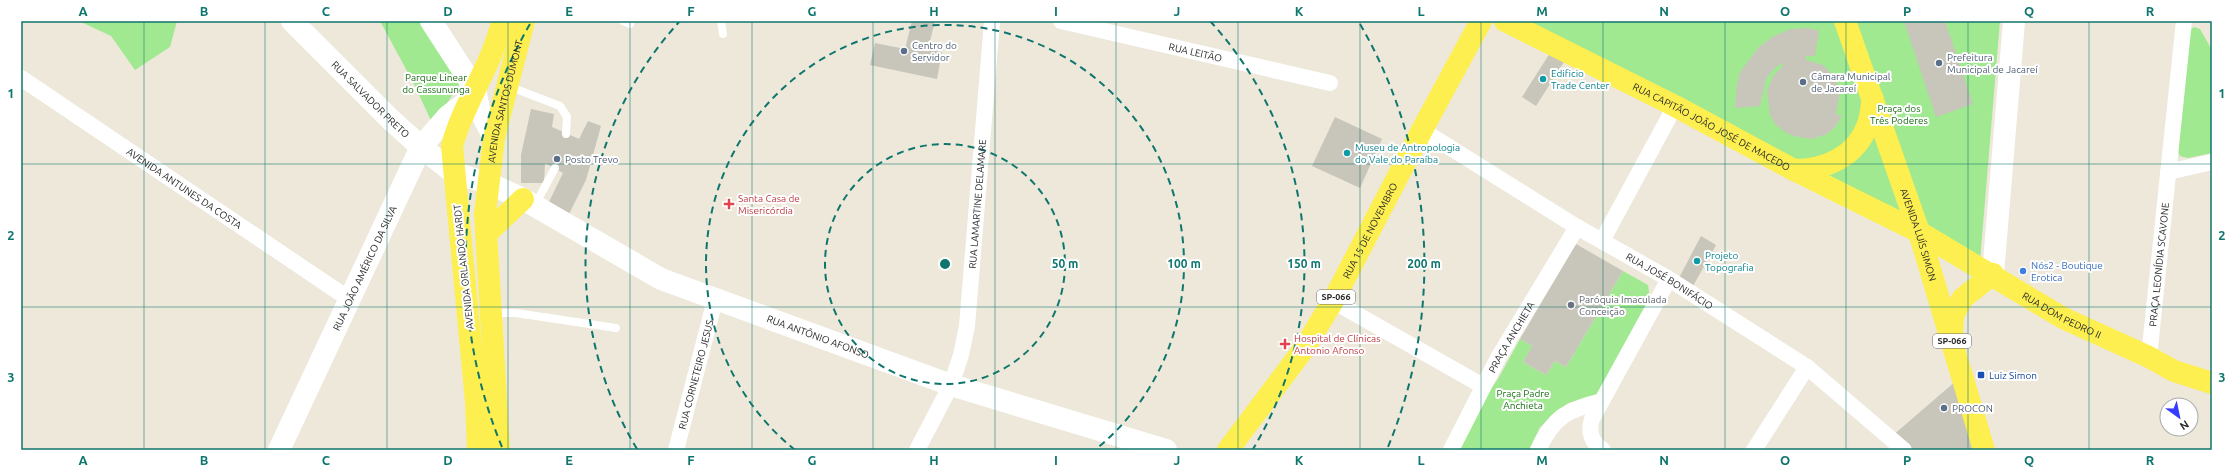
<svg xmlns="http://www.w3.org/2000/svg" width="2233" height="471" viewBox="0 0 2233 471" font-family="Ubuntu,sans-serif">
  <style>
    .green { fill: #a1e991 }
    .building { fill: #c8c5ba }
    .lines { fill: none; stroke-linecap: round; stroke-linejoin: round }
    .lane { stroke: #fff; stroke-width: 8 }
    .street { stroke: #fff; stroke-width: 16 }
    .secondary { stroke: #fff; stroke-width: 22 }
    .primary { stroke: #fdef4f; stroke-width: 22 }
    .grid { fill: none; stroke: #0f766e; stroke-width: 1; stroke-opacity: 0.55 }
    .ring { fill: none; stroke: #0f766e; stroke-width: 2; stroke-dasharray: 7 5 }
    .service-dot { fill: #5c6f8a; stroke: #fff; stroke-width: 1.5 }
    .culture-dot { fill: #0f9aa8; stroke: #fff; stroke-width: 1.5 }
    .health-dot { fill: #e0444e; stroke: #fff; stroke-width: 1.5 }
    .shop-dot { fill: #3f7fe0; stroke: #fff; stroke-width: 1.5 }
    .worship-dot { fill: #6b7280; stroke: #fff; stroke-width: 1.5 }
    .transit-dot { fill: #1a4fb4; stroke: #fff; stroke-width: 1.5 }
    .labels { text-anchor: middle; stroke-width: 4; stroke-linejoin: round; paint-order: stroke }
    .shield { fill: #fff; stroke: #6a6a6a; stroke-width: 1 }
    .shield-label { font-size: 9px; font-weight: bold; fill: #2a2a2a }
    .service-label { font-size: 10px; fill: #4e5e75; stroke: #fff; text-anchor: start }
    .street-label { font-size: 10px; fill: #2a2a2a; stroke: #fff }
    .culture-label { font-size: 10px; fill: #0d838f; stroke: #fff; text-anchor: start }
    .park-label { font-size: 10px; fill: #186d13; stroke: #fff }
    .health-label { font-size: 10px; fill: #be3a42; stroke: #fff; text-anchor: start }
    .shop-label { font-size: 10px; fill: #366cbe; stroke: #fff; text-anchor: start }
    .worship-label { font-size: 10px; fill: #5b616d; stroke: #fff; text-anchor: start }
    .transit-label { font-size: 10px; fill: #164399; stroke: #fff; text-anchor: start }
    .centre { fill: #0f766e; stroke: #fff; stroke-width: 2 }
    .ring-label { font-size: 12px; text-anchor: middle; font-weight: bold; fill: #0f766e; stroke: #fff; stroke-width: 4; stroke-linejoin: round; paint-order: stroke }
    .neatline { fill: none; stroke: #0f766e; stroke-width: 1.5 }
    .grid-label { font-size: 13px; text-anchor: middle; font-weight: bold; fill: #0f766e }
  </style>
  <rect width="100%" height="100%" fill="#ede8da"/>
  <!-- green -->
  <g class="green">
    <polygon points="79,21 177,21 170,47 135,70 111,36"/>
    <polygon points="380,21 425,21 460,83 433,125 414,84"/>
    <polygon points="1523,21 2000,21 1980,261"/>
    <polygon points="2194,27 2200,29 2212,50 2212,153 2188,158 2180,156 2177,150 2188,31"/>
    <polygon points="1623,271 1648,285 1650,298 1596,396 1568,403 1540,427 1529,450 1457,450 1474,412 1498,379 1520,339 1532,346 1523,362 1546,375 1555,361 1566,367"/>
  </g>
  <!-- building -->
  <g class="building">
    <polygon points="912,21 935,21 928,49 942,52 937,79 870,65 875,43 905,49"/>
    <polygon points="1904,21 1945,21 1973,104 1936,117"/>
    <polygon points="1808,28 1819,31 1815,56 1806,56 1806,60 1823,65 1835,77 1840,92 1836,114 1842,116 1835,127 1827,134 1812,139 1793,136 1785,132 1776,125 1770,115 1767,91 1773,76 1783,66 1782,63 1773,70 1766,79 1760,106 1735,108 1737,84 1740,72 1759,47 1774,36 1791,29"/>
    <polygon points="1550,53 1564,62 1536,106 1522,97"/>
    <polygon points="531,109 554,114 552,127 579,139 588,121 601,126 586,180 568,216 548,204 563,173 545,163 544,183 521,183 521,155"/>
    <polygon points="1335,117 1382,139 1360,188 1312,166"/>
    <polygon points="1701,236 1716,245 1693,286 1679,278"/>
    <polygon points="1576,244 1623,271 1566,367 1555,361 1546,375 1523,362 1532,346 1520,339"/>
    <polygon points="1957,380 1976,450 1908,450 1891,437"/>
  </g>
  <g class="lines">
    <!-- lane -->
    <g class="lane">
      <polyline points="623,21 630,24"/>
      <polyline points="721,21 723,34"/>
      <polyline points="508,86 560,106 567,117 566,134"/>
      <polyline points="535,205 555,168"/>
      <polyline points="492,313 516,313 616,328"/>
    </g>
    <!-- street -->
    <g class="street">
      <path id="s1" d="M 1061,21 L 1330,83"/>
      <path id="s2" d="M 21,78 L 349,299"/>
      <path id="s3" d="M 1422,130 L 1577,227 L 1669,279 L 1807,367 L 1904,450"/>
      <polyline points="2168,172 2212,162"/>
      <polyline points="1602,241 1675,106"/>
      <polyline points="1333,301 1483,386"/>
      <path id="s4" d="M 2149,357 L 2184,21"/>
      <path id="s5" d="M 676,450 L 715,300"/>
      <path id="s6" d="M 917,450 L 951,385 L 961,355 L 967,326 L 992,21"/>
      <path id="s7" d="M 1451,450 L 1498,358 L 1577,227"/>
      <path d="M 1538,450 C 1554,416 1567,410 1602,401"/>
      <path d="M 1603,450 C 1591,442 1588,432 1592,419 L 1669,279"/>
      <polyline points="1754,450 1807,367"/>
    </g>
    <!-- secondary -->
    <g class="secondary">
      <path id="s8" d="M 292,21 L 390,119 L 421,147 L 454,173 L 488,183 L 523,199 L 661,279 L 951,385 L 1166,450"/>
      <polyline points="431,21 475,89 479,109 494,138"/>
      <polyline points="1993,274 2014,21"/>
      <path id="s9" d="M 279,450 L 421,147 L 448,116 L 468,101"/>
    </g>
    <!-- primary -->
    <g class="primary">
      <path id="s10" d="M 1505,21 L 1675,106 L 1794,170 L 1919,232 L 2063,318 L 2149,357 L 2174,371 L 2212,383"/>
      <path id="s11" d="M 1845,21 L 1919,232 L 1984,450"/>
      <path d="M 1794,170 C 1826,170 1857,156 1868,124 C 1871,116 1871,107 1873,99"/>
      <polyline points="486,234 523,199"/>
      <polyline points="1952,335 1953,315 1963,298 1993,274"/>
      <path d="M 478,450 L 476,402 L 452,146 C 464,101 492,67 502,21"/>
      <path id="s12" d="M 499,450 L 485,214 L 494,138 L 524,21"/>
      <path id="s13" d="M 1228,450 L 1303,350 L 1333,301 L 1422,130 L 1481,21"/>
    </g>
  </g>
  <!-- grid -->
  <path class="grid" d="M 144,21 L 144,450M 265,21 L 265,450M 387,21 L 387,450M 508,21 L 508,450M 630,21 L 630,450M 752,21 L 752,450M 873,21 L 873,450M 995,21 L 995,450M 1116,21 L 1116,450M 1238,21 L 1238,450M 1360,21 L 1360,450M 1481,21 L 1481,450M 1603,21 L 1603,450M 1725,21 L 1725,450M 1846,21 L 1846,450M 1968,21 L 1968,450M 2089,21 L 2089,450M 21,164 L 2212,164M 21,307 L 2212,307"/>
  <!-- distance rings -->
  <g class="ring">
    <circle cx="945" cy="264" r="120"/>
    <path d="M795 450A239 239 0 1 1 1095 450"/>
    <path d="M637 449A359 359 0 0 1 680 21M1210 21A359 359 0 0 1 1253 449"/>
    <path d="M502 447A479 479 0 0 1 530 24M1360 24A479 479 0 0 1 1388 447"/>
  </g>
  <!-- markers -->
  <g class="service-dot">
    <circle cx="904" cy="51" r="4"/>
    <circle cx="1939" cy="63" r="4"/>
    <circle cx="1803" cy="82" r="4"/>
    <circle cx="557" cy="159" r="4"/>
    <circle cx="1944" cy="408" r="4"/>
  </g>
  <g class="culture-dot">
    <circle cx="1543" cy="79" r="4"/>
    <circle cx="1347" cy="153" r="4"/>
    <circle cx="1697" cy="261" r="4"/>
  </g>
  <g class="health-dot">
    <path d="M727 198h4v4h4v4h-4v4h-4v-4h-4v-4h4z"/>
    <path d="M1283 338h4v4h4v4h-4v4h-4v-4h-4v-4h4z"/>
  </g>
  <circle class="shop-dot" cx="2023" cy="271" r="4"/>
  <circle class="worship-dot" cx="1571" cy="305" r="4"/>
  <rect class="transit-dot" x="1977" y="371" width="8" height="8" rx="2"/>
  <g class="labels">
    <!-- shield labels -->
    <g class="shield">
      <rect x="1317" y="290" width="38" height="14" rx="3"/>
      <rect x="1933" y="334" width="38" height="14" rx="3"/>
    </g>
    <g class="shield-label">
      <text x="1336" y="300">SP-066</text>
      <text x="1952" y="344">SP-066</text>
    </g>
    <!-- service labels -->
    <g class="service-label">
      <text x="912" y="49">Centro do<tspan x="912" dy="12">Servidor</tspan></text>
      <text x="1947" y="61">Prefeitura<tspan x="1947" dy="12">Municipal de Jacareí</tspan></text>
      <text x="1811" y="80">Câmara Municipal<tspan x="1811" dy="12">de Jacareí</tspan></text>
      <text x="565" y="163">Posto Trevo</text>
      <text x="1952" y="412">PROCON</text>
    </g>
    <!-- street labels -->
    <g class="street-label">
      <text dy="4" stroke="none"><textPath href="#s1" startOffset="138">RUA LEITÃO</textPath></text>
      <text dy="4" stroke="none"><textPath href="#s8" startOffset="111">RUA SALVADOR PRETO</textPath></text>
      <text dy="4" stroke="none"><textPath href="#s12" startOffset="351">AVENIDA SANTOS DUMONT</textPath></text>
      <text dy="4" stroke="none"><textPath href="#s10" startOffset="232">RUA CAPITÃO JOÃO JOSÉ DE MACEDO</textPath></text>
      <text dy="4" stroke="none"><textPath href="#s2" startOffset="197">AVENIDA ANTUNES DA COSTA</textPath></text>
      <text dy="4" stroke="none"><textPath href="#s6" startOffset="257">RUA LAMARTINE DELAMARE</textPath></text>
      <text dy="4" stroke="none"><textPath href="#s13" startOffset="262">RUA 15 DE NOVEMBRO</textPath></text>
      <text dy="4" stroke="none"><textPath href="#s11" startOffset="226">AVENIDA LUÍS SIMON</textPath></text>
      <text dy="4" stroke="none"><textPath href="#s4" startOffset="93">PRAÇA LEONÍDIA SCAVONE</textPath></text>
      <text transform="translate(463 267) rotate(-96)" y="4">AVENIDA ORLANDO HARDT</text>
      <text dy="4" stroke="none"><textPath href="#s9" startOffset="201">RUA JOÃO AMÉRICO DA SILVA</textPath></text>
      <text dy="4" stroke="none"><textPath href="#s3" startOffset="290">RUA JOSÉ BONIFÁCIO</textPath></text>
      <text dy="4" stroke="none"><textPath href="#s10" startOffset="630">RUA DOM PEDRO II</textPath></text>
      <text dy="4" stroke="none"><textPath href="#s8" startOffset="623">RUA ANTÔNIO AFONSO</textPath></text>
      <text dy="4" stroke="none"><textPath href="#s7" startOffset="128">PRAÇA ANCHIETA</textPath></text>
      <text dy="4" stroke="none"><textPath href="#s5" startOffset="78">RUA CORNETEIRO JESUS</textPath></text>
    </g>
    <!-- culture labels -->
    <g class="culture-label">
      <text x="1551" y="77">Edificio<tspan x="1551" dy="12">Trade Center</tspan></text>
      <text x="1355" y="151">Museu de Antropologia<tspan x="1355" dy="12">do Vale do Paraíba</tspan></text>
      <text x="1705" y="259">Projeto<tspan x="1705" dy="12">Topografia</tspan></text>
    </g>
    <!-- park labels -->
    <g class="park-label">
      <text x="436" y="81">Parque Linear<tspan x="436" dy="12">do Cassununga</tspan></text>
      <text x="1899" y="112">Praça dos<tspan x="1899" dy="12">Três Poderes</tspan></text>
      <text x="1523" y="397">Praça Padre<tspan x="1523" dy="12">Anchieta</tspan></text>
    </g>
    <!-- health labels -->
    <g class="health-label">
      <text x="738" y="202">Santa Casa de<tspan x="738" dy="12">Misericórdia</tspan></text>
      <text x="1294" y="342">Hospital de Clínicas<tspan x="1294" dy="12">Antonio Afonso</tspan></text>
    </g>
    <!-- shop labels -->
    <g class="shop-label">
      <text x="2031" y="269">Nós2 - Boutique<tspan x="2031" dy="12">Erotica</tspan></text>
    </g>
    <!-- worship labels -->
    <g class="worship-label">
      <text x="1579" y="303">Paróquia Imaculada<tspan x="1579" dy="12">Conceição</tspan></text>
    </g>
    <!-- transit labels -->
    <g class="transit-label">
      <text x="1989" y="379">Luiz Simon</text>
    </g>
  </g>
  <circle cx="945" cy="264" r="6" class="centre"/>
  <g class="ring-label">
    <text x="1065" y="268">50 m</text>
    <text x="1184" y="268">100 m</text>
    <text x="1304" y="268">150 m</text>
    <text x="1424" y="268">200 m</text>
  </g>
  <!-- border -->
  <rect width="2233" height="471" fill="none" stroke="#ffffff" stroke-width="44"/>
  <!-- north arrow -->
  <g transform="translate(2179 417) rotate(147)"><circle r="19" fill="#ffffff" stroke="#aaaaaa"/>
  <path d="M0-3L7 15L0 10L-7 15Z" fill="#353bff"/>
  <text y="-6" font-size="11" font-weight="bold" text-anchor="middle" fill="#2a2a2a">N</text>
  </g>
  <rect x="22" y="22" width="2189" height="427" class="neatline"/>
  <g class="grid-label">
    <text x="83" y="16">A</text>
    <text x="204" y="16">B</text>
    <text x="326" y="16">C</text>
    <text x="448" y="16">D</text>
    <text x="569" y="16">E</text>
    <text x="691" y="16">F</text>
    <text x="812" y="16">G</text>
    <text x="934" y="16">H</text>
    <text x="1056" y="16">I</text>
    <text x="1177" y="16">J</text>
    <text x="1299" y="16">K</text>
    <text x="1421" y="16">L</text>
    <text x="1542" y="16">M</text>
    <text x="1664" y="16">N</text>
    <text x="1785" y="16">O</text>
    <text x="1907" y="16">P</text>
    <text x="2029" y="16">Q</text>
    <text x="2150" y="16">R</text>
    <text x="11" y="98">1</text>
    <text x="2222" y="98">1</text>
    <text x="11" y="240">2</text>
    <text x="2222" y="240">2</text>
    <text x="11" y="382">3</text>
    <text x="2222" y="382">3</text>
    <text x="83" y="465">A</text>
    <text x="204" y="465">B</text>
    <text x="326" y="465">C</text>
    <text x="448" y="465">D</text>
    <text x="569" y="465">E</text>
    <text x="691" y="465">F</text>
    <text x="812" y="465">G</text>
    <text x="934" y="465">H</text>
    <text x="1056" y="465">I</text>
    <text x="1177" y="465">J</text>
    <text x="1299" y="465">K</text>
    <text x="1421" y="465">L</text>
    <text x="1542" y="465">M</text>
    <text x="1664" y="465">N</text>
    <text x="1785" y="465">O</text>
    <text x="1907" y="465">P</text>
    <text x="2029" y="465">Q</text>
    <text x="2150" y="465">R</text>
  </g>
</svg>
